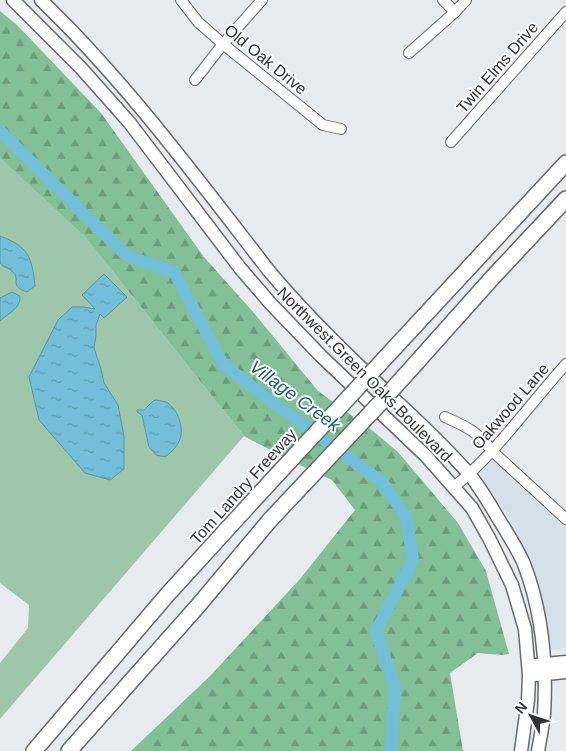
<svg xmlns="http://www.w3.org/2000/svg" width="566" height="751" viewBox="0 0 566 751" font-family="Arial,sans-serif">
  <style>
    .built { fill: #d6e0e8 }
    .green { fill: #9dc6ab }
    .forest { fill: url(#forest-firs) }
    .water { fill: url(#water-ripples); stroke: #5f95a7 }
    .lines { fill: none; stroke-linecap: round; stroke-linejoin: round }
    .river { stroke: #73bfd9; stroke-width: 12 }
    .minor-casing { stroke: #686b6e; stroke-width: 12 }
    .major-casing { stroke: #686b6e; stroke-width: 15 }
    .highway-casing { stroke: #686b6e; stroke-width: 18 }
    .minor { stroke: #fff; stroke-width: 10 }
    .major { stroke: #fff; stroke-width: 12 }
    .highway { stroke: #fff; stroke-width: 15 }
    .highway-bridge-casing { stroke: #686b6e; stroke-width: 18; stroke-linecap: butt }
    .highway-bridge { stroke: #fff; stroke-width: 15 }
    .labels { text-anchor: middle; stroke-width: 4; stroke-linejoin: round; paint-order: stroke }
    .street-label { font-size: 16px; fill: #303233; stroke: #fff }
    .water-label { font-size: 18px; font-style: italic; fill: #1d5a6d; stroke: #fff }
  </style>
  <defs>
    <pattern id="forest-firs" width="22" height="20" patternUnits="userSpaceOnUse" patternTransform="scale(1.25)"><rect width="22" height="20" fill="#83c098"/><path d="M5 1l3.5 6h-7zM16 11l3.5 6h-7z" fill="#6c9d7d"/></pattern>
    <pattern id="water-ripples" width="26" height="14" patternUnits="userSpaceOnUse" patternTransform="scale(1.25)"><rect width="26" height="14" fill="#73bfd9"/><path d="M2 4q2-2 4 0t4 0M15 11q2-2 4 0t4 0" fill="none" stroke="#5f9cb1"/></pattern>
  </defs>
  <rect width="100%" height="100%" fill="#e8ebee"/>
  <!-- built -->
  <polygon class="built" points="491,455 566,522 566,648 552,650 549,646 542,605 526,554 506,513 477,470"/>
  <!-- green -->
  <polygon class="green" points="0,158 86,238 244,436 0,719 0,663 28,628 29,605 0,583"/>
  <!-- forest -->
  <polygon class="forest" points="0,11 17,25 101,113 204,257 254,313 318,391 373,431 398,452 458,523 486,571 509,654 502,655 478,653 450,673 463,751 131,751 210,676 300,579 355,510 332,480 285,458 244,436 86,238 0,158"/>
  <!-- water -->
  <g class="water">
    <path d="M 0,236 C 29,247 32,257 35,286 L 27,292 C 8,285 22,281 12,271 C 8,267 1,268 0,261 C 0,254 0,244 0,236 Z"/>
    <polygon points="104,274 127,297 104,318 100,314 96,325 96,335 94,348 101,369 104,383 118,405 124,436 124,469 110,480 85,473 39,420 29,377 58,320 72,307 84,307 95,309 82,295"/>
    <path d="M 12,292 L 20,296 C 21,309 8,313 0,321 L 0,298 Z"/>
    <path d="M 156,400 C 160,401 165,401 168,403 C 172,406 176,411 178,416 C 185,434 181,445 165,457 L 156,455 L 149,447 L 142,415 L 137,412 L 137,410 L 144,410 L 153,401 Z"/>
  </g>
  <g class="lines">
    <!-- river -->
    <polyline class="river" points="0,131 127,256 174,272 223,364 276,405 382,482 406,517 413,560 376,631 395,688 391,751"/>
    <defs>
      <g id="minor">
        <polyline points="181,0 198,22 223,44 323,125 341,129"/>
        <polyline points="443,0 455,12"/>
        <polyline points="409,53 455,12 466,0"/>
        <polyline points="195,80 223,44 262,0"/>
        <polyline points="451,142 566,12"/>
        <path d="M 445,417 C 467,427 477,431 492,451 L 566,519"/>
        <path d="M 454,487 C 497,452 529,405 566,364"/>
      </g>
      <g id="major">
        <polyline points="13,0 81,68 129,122 240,268 271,304 321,356 426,456 472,508 489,538 512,585 525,629 529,675 528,700 521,751"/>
        <path d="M 41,0 C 126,82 197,178 269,271 C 301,309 336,344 372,378 C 404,409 439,439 469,474 C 480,487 489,503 498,518 C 507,533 517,548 524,564 C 542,611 547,664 544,714 C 543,726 540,739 538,751"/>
        <polyline points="536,665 566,662"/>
        <polyline points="537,675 566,672"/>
      </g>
      <g id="highway">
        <polyline points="399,343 566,163"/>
        <polyline points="417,362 493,277 566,199"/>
        <polyline points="34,751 167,595 251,503"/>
        <polyline points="69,751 197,607 270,520"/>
      </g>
    </defs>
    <!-- minor casing -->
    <use href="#minor" class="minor-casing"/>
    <!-- major casing -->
    <use href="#major" class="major-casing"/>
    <!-- highway casing -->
    <use href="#highway" class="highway-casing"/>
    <!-- minor -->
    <use href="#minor" class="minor"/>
    <!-- major -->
    <use href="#major" class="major"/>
    <!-- highway -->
    <use href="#highway" class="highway"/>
    <defs>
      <g id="highway-bridge">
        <polyline points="251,503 399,343"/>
        <polyline points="270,520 382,401 417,362"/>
      </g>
    </defs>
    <!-- highway-bridge casing -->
    <use href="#highway-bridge" class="highway-bridge-casing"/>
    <!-- highway-bridge -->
    <use href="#highway-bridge" class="highway-bridge"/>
  </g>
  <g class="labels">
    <!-- street labels -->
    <g class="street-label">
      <text transform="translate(266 59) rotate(39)" y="6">Old Oak Drive</text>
      <text transform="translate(497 67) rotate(-49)" y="6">Twin Elms Drive</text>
      <text transform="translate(365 374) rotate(45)" y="6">Northwest Green Oaks Boulevard</text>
      <text transform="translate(510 406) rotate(-49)" y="6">Oakwood Lane</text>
      <text transform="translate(243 486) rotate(-48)" y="6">Tom Landry Freeway</text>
    </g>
    <!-- water labels -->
    <g class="water-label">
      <text transform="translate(295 396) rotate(36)" y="6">Village Creek</text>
    </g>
  </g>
  <!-- north arrow -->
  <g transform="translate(531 716) rotate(310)" stroke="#ffffff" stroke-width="4" paint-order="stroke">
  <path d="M0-4L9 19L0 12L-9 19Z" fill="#303233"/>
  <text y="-8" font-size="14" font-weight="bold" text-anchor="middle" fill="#303233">N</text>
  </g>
</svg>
